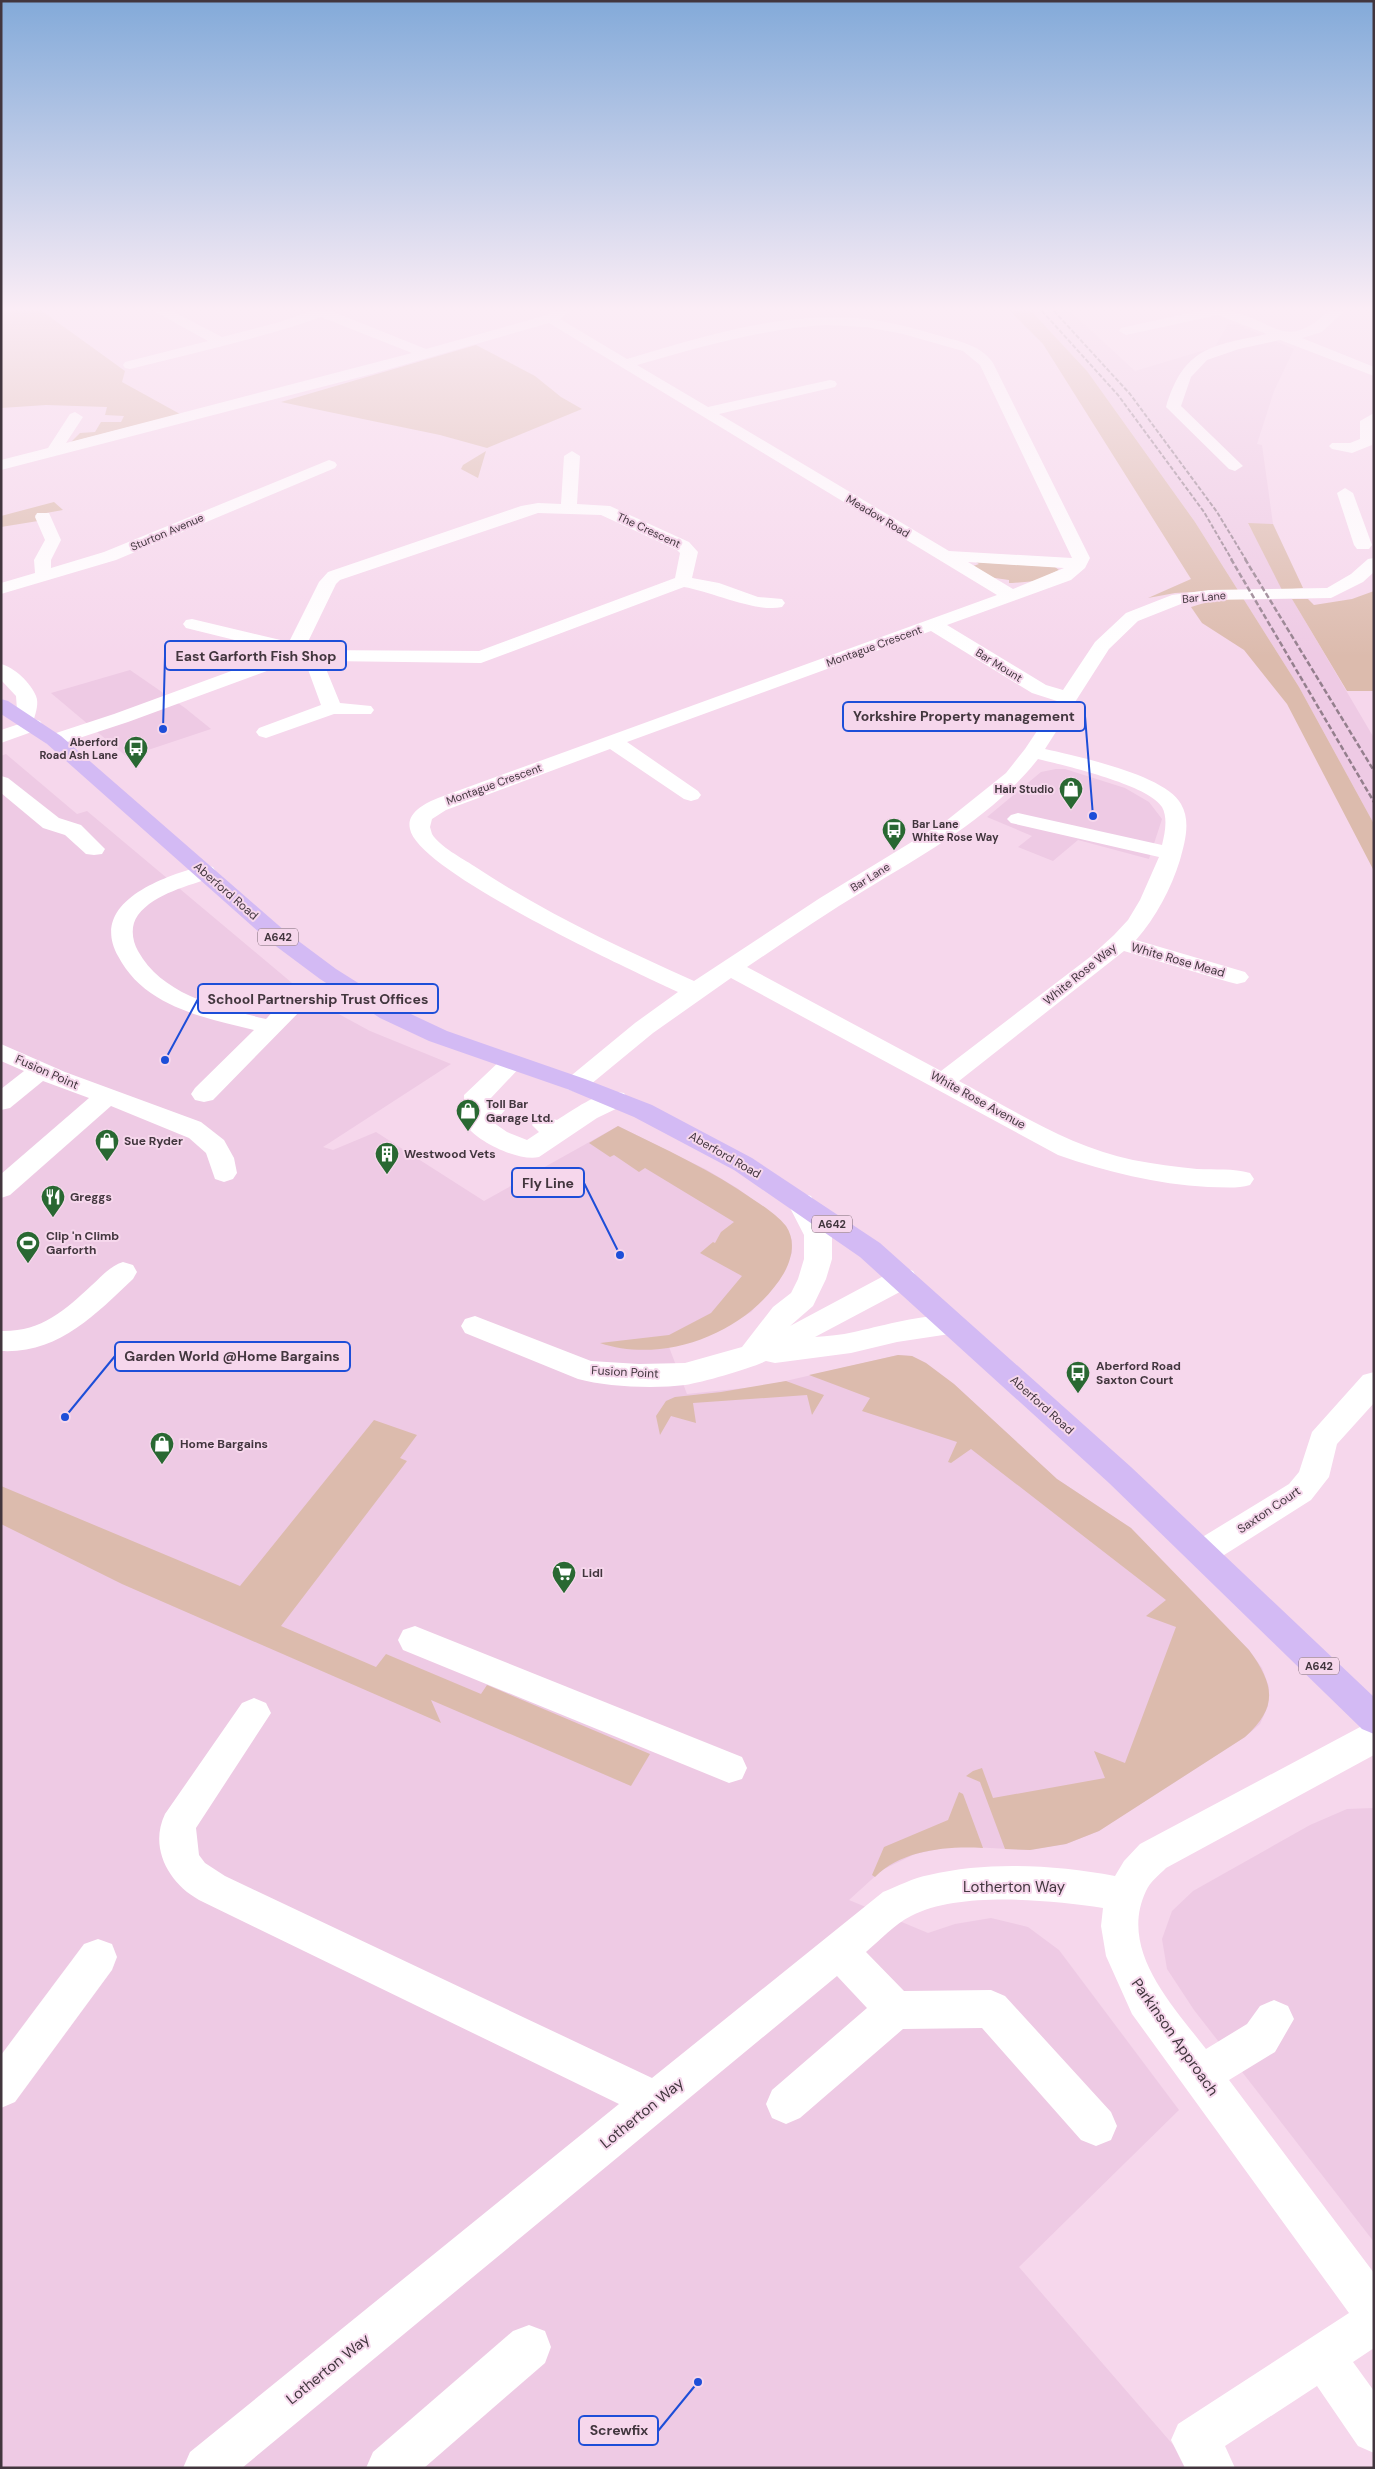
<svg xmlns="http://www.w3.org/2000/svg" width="1375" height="2469" viewBox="0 0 1375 2469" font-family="'DM Sans',sans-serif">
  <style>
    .built { fill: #eecae4 }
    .green { fill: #dcbbad }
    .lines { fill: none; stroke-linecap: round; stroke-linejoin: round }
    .minor { fill: #fff; fill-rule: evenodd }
    .major { fill: #d3baf4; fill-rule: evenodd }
    .rail-far1 { stroke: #947f8d; stroke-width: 2; stroke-dasharray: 4.5 2; stroke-linecap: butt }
    .rail { stroke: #947f8d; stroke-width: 2.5; stroke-dasharray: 5.5 2.5; stroke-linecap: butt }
    .labels { text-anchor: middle; stroke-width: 4; stroke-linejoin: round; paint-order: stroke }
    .far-street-label { font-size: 11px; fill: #42363e; stroke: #f6d7ec }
    .far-poi-label { font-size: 11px; font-weight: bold; fill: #42363e; stroke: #f6d7ec; text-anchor: end }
    .shield { fill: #f6d7ec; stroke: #786672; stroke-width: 1 }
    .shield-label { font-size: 11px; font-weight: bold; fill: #42363e }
    .street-label { font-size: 12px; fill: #42363e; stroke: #f6d7ec }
    .poi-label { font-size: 12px; font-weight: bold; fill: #42363e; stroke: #f6d7ec; text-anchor: start }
    .near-street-label { font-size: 15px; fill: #42363e; stroke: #f6d7ec }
    .leader { fill: none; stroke: #1d4ed8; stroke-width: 2 }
    .callout-dot { fill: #1d4ed8; stroke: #f6d7ec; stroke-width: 2 }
    .callout { fill: #f6d7ec; stroke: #1d4ed8; stroke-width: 2 }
    .callout-label { font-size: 14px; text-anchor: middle; font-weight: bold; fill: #42363e }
  </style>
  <rect width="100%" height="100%" fill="#f6d7ec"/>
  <!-- built -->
  <g class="built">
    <polygon points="1031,311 1070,311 1135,371 1215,347 1228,324 1236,324 1294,349 1274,391 1257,444 1262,445 1273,524 1248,524 1374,738 1374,824 1299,687 1195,522 1087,371"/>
    <polygon points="130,670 185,708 211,729 127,757 51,693"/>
    <polygon points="6,754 77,814 87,811 298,988 324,1006 370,1031 451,1064 323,1147 333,1150 376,1132 484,1201 618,1126 707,1170 737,1188 777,1217 786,1227 792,1240 792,1253 779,1281 751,1312 715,1333 669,1347 687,1394 764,1386 898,1355 912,1356 926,1363 954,1384 1057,1479 1131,1528 1249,1650 1262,1668 1269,1687 1268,1706 1260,1724 1245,1737 1099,1831 1066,1844 1030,1850 953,1846 915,1854 882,1870 849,1900 928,1933 955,1924 991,1918 1028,1927 1059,1950 1179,2110 1019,2267 1188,2462 1183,2468 1,2468 1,756"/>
    <polygon points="1056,769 1065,769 1125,788 1149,802 1162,819 1149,859 1078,840 1053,861 1018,847 1032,836 987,817 1041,772"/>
    <polygon points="1374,1808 1374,2242 1194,2010 1167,1969 1162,1939 1172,1911 1193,1891 1310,1825 1347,1809"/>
  </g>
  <!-- green -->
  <g class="green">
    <polygon points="1,311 42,311 125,371 122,382 180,414 71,442 80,433 95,432 101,422 121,422 124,416 105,415 107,407 46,405 1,408"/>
    <polygon points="1010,311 1031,311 1087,371 1195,522 1299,687 1374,824 1374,871 1287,704 1244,650 1202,623 1191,607 1214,600 1210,591 1175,593 1148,598 1191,579 1043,344"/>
    <polygon points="476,345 535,376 561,397 582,409 487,448 440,435 281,402"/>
    <polygon points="486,451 478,478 461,469 463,465"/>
    <polygon points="54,502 63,510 35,515 38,521 1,527 1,516"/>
    <polygon points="1248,523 1273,524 1303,588 1282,590"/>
    <polygon points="976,562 1055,567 1059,570 1036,581 1012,583 1009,583 1009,580 988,577 973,566 979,564"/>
    <polygon points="1374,591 1374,691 1347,691 1292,599 1308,599 1314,605 1352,599"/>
    <path d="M 618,1126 C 664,1149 712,1170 754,1200 C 765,1207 778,1216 786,1226 C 796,1241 792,1258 784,1273 C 749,1332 665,1365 600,1343 L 669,1335 L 711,1313 L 742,1276 L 700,1253 L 713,1242 L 715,1243 L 721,1232 L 734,1222 L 645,1168 L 639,1172 L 614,1155 L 610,1157 L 589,1143 Z"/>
    <path d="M 898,1355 L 912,1356 L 926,1363 L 954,1384 L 1057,1479 L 1131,1528 L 1249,1650 C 1274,1684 1279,1707 1245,1737 L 1099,1831 L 1066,1844 L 1030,1850 L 1005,1849 L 980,1782 L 966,1776 L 973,1771 L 982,1768 L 993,1798 L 1105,1778 L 1094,1751 L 1125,1763 L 1176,1627 L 1146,1616 L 1166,1600 L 971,1449 L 951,1463 L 948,1462 L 957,1442 L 862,1411 L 870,1398 L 809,1375 Z"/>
    <polygon points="786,1381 824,1395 812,1415 807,1395 693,1403 696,1423 671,1416 660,1435 656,1416 666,1401 675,1397 721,1392"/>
    <polygon points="374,1420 417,1435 400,1458 407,1461 281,1626 376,1667 386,1654 481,1694 487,1685 650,1754 631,1786 431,1700 441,1723 122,1584 1,1524 1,1486 240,1586"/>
    <path d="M 959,1792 L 963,1794 L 983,1848 C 946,1846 902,1850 875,1877 L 872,1875 L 884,1847 L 948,1820 Z"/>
  </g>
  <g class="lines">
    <!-- minor -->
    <g class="minor">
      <path d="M 154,311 L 172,311 L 222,337 L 280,322 L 311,311 L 331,311 L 426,349 L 547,315 L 552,311 L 570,311 L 560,319 L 627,359 C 704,336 785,310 866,319 C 890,322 914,328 937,335 C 957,341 980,344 993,363 L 1090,558 L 1085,568 L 1071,580 L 947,625 L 1046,685 L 1063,690 L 1095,642 L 1126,613 L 1172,595 L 1209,590 L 1327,588 L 1351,574 L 1368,559 L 1374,558 L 1374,572 L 1363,582 L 1331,598 L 1209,600 L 1181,604 L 1138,621 L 1109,649 L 1045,749 C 1076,756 1166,775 1181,804 C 1191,821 1185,842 1180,860 C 1171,889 1156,917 1136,940 L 1245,972 L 1249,977 L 1245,982 L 1237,984 L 1229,982 L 1124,951 L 959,1081 C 1015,1111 1070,1147 1133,1160 C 1154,1164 1176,1167 1197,1169 C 1215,1170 1233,1168 1250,1173 L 1254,1179 L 1250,1185 C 1237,1189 1222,1187 1208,1187 C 1156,1184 1107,1172 1058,1155 L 731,978 L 653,1033 L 585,1089 L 576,1092 L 567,1089 L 563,1084 L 567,1079 L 635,1023 L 678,992 C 633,971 418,872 410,829 C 406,813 425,803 438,798 L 997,595 L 549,323 L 372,374 L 1,470 L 1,460 L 48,448 L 70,414 L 75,412 L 83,417 L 66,443 L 412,353 L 321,317 C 259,339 194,353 130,369 L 125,368 L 123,365 L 125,362 L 208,341 ZM 826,325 L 866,327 L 903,334 L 963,351 L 980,365 L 1072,558 L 949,551 L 719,414 L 835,387 L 837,384 L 835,381 L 830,380 L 708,407 L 637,365 C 700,347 761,329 826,325 ZM 968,562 L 1064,568 L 1013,589 ZM 931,631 L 1032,693 L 1057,701 L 1025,749 L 1006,773 L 946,821 L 820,898 L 694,981 C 618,947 543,912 474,866 C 462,858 440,847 432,834 L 430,827 L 432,819 L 446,810 L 610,749 L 684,799 L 691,801 L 698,799 L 701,795 L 698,791 L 627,742 ZM 1038,759 C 1063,765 1149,785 1162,807 C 1168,818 1165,833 1162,845 L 1018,813 L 1011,815 L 1007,819 L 1011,823 L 1159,857 L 1140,900 L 1128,920 L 1114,935 L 1090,957 L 941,1071 L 747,967 C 786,941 825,914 865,890 C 927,852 992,817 1038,759 Z"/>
      <path d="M 1198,311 C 1209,311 1223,309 1233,312 C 1279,323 1284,351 1329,311 L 1344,311 L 1322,332 L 1302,338 L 1374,367 L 1374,376 L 1280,340 L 1239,349 L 1207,360 L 1191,377 L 1181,406 L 1243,466 L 1235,471 L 1229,469 L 1166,407 C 1184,347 1211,346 1267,334 L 1218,315 L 1126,335 L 1119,331 L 1121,328 Z"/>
      <polygon points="1374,413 1372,445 1352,453 1332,449 1329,446 1332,443 1350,443 1360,439 1360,421"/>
      <path d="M 572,451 L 580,456 L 577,504 L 610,506 L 689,542 L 698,552 L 692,578 L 719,583 L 758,597 L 782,599 L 785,603 L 782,607 C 756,613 713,592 684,587 L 481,663 L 326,661 L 324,664 L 340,703 L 371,706 L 374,710 L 371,714 L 334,714 L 266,738 L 259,736 L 256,732 L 259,728 L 321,705 L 306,664 L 307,661 L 294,661 L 128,722 L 61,744 L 54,746 L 47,744 L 44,740 L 47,736 L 114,714 L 283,652 L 186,628 L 183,624 L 186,620 L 192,619 L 289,642 L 319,582 L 328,572 L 521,506 L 538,503 L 561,504 L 564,456 ZM 538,513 L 601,515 L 677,550 L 680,553 L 675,578 L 479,651 L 304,650 L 336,584 L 340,580 Z"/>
      <polygon points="329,460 335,462 337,465 335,468 116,560 1,594 1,583 35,573 34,560 45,540 35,517 37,513 49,513 61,540 51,560 51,568 104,552"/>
      <polygon points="1345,488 1353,493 1372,545 1369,549 1357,549 1354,545 1337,493"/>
      <path d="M 1,664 C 14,667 31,683 36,696 C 39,703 36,712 34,719 L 40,721 L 43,725 L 40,729 L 1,743 L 1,730 L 19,724 L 14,719 L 17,710 L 16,696 L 1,680 Z"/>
      <polygon points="1,776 8,778 59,818 81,825 105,849 102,854 94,855 86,854 65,835 43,828 1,793"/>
      <path d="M 205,865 L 213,867 L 216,872 L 213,877 C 189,886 155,893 138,915 C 130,926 132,940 138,951 C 163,996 220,1008 266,1019 C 277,1008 284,998 301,1002 L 304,1007 L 213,1100 L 204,1102 L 195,1100 L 191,1094 L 195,1088 L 254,1030 C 222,1022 186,1015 157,997 C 140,987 127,973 118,956 C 88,902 164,876 205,865 Z"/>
      <polygon points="1,1044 65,1072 201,1122 224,1140 234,1158 237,1173 233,1179 224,1182 215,1179 206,1153 189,1138 111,1106 10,1195 1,1198 1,1174 89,1098 43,1081 10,1108 1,1110 1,1089 24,1071 1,1061"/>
      <path d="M 512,1055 L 521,1058 L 524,1063 L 490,1099 L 501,1104 L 505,1110 L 494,1123 L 507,1132 L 527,1140 L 539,1132 L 532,1125 L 536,1119 L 545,1117 L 557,1120 C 575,1109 602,1088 624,1093 L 628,1099 L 624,1105 L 597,1118 L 539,1157 C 520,1162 477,1142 466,1125 L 476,1112 C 467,1108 464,1105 464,1095 L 503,1058 Z"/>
      <path d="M 801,1193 L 811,1196 L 832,1235 L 832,1259 L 826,1279 L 813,1306 L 790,1326 L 893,1271 L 903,1268 L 913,1271 L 917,1278 L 913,1285 L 815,1337 C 828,1336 841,1335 854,1332 C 883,1326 935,1310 963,1318 L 967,1325 L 963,1332 L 897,1342 L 851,1353 L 775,1363 L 766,1361 C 749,1369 703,1382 685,1385 C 655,1389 606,1387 578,1379 L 465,1333 L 461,1326 L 465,1319 L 475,1316 L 591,1361 L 639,1364 L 685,1363 L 742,1347 L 773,1307 L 791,1293 L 798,1279 L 804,1259 L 804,1235 L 787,1202 L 791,1196 Z"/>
      <path d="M 123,1262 L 133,1265 L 137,1272 L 133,1279 C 95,1315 58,1354 1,1351 L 1,1331 C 41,1332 64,1311 92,1285 C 102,1276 110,1266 123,1262 Z"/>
      <polygon points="1374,1372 1374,1403 1337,1444 1329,1477 1311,1500 1213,1562 1202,1566 1191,1562 1186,1553 1191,1544 1289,1484 1299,1472 1312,1432 1363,1375"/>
      <polygon points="415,1626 742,1757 747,1768 742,1779 729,1783 403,1650 398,1640 403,1630"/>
      <path d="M 254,1698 L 266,1703 L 271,1713 L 196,1828 L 199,1855 L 205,1863 L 225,1876 L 652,2078 L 883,1892 C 898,1886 913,1878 929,1875 C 989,1861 1055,1865 1115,1876 L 1124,1861 L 1140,1844 L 1362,1726 L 1374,1722 L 1374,1755 L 1166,1868 C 1159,1875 1150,1882 1146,1891 C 1118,1950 1173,2006 1206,2049 L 1247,2024 L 1260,2006 L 1274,2000 L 1288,2006 L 1294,2019 L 1275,2052 L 1229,2080 L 1374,2273 L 1374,2348 L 1353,2362 L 1374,2391 L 1374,2453 L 1358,2446 L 1317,2386 L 1225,2446 L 1235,2468 L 1185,2468 L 1171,2440 L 1178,2424 L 1349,2313 L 1132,2014 L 1106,1956 L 1101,1926 L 1103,1908 C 1049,1900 960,1891 911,1916 C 895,1924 880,1940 866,1952 L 904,1991 L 991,1990 L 1005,1996 L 1111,2112 L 1117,2126 L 1111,2140 L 1096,2146 L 1081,2140 L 982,2028 L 903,2029 L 800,2118 L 786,2124 L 772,2118 L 766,2104 L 772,2090 L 867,2008 L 837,1976 L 242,2468 L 183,2468 L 190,2452 L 619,2104 L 199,1900 C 168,1883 149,1847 165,1814 L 242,1703 Z"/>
      <polygon points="98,1939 112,1944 117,1957 112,1970 15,2102 1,2108 1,2055 84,1944"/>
      <polygon points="529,2325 545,2331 551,2347 545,2363 424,2468 366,2468 373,2452 513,2331"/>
    </g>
    <!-- major -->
    <polygon class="major" points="1,699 8,701 61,736 285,931 336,969 398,1008 447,1031 585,1079 652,1105 752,1158 880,1243 1131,1467 1374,1697 1374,1734 1362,1729 1109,1483 860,1257 734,1170 634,1117 567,1089 429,1041 380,1018 320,979 269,941 47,744 1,714"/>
    <!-- rail-far1 -->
    <g class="rail-far1">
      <polyline points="1042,311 1118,395 1204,512 1232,560"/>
      <polyline points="1054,311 1130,394 1217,512 1246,560"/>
    </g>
    <!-- rail -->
    <g class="rail">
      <polyline points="1231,559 1374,802"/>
      <polyline points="1245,559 1374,771"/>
    </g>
  </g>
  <!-- sky -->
  <linearGradient id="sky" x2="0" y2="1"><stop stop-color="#83aad9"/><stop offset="0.47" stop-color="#fbedf6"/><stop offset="1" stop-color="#fbedf6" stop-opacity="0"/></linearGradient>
  <rect width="1375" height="657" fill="url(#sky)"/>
  <!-- icons -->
  <defs>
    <symbol id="bus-pin" viewBox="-11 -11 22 30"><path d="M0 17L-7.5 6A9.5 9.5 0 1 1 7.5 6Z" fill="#296832" stroke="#f6d7ec"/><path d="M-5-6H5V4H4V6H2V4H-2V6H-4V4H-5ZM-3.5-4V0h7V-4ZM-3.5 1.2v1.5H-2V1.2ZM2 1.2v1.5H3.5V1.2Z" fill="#fff"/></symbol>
    <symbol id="shop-pin" viewBox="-11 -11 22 30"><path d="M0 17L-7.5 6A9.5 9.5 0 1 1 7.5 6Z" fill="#296832" stroke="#f6d7ec"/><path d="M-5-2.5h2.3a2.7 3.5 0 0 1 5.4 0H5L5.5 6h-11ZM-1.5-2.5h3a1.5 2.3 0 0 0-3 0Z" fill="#fff"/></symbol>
    <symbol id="building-pin" viewBox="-11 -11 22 30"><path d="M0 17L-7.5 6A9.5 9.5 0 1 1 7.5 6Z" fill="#296832" stroke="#f6d7ec"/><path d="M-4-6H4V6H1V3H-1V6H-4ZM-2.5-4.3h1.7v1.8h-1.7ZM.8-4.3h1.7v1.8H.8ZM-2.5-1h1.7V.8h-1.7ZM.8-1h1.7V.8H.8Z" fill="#fff"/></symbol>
    <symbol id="restaurant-pin" viewBox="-11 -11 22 30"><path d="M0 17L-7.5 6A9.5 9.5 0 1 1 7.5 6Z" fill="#296832" stroke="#f6d7ec"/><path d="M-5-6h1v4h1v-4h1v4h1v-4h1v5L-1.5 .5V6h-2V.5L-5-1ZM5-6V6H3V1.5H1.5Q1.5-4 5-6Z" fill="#fff"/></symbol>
    <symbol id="stadium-pin" viewBox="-11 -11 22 30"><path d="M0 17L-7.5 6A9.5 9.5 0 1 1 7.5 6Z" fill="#296832" stroke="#f6d7ec"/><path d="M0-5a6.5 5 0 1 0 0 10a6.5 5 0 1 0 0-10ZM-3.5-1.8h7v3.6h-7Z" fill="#fff"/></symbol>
    <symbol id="supermarket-pin" viewBox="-11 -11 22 30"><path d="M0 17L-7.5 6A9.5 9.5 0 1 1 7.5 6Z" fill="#296832" stroke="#f6d7ec"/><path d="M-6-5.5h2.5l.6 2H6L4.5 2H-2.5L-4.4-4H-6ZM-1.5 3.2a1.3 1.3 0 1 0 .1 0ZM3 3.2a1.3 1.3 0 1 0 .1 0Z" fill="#fff"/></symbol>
  </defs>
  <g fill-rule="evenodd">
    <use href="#bus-pin" x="122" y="734" width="28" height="38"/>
    <use href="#shop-pin" x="1057" y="775" width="28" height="38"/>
    <use href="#bus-pin" x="880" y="816" width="28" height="38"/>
    <use href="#shop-pin" x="454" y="1097" width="28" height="38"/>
    <use href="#shop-pin" x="93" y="1127" width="28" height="38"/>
    <use href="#building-pin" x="373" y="1140" width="28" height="38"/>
    <use href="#restaurant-pin" x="39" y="1183" width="28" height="38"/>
    <use href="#stadium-pin" x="14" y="1229" width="28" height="38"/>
    <use href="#bus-pin" x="1064" y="1359" width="28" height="38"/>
    <use href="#shop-pin" x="148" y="1430" width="28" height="38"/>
    <use href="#supermarket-pin" x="550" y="1559" width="28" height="38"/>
  </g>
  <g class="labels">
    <!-- far-street labels -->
    <g class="far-street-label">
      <text transform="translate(878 516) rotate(31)" y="4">Meadow Road</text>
      <text transform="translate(649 530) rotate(25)" y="4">The Crescent</text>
      <text transform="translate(167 532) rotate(-23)" y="4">Sturton Avenue</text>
      <text transform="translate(1204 597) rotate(-5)" y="4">Bar Lane</text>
      <text transform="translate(874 646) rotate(-20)" y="4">Montague Crescent</text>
      <text transform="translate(999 665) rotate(32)" y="4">Bar Mount</text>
      <text transform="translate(494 784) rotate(-20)" y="4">Montague Crescent</text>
      <text transform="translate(870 877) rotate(-32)" y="4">Bar Lane</text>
    </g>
    <!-- far-poi labels -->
    <g class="far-poi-label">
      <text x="118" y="746">Aberford<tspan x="118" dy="13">Road Ash Lane</tspan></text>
      <text x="1054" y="793">Hair Studio</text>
      <text x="912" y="828" text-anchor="start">Bar Lane<tspan x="912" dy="13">White Rose Way</tspan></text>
    </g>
    <!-- shield labels -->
    <g class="shield">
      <rect x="258" y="928.5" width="40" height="17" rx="4"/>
      <rect x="812" y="1215.5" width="40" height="17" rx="4"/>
      <rect x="1299" y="1657.5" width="40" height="17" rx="4"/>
    </g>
    <g class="shield-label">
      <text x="278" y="941">A642</text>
      <text x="832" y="1228">A642</text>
      <text x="1319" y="1670">A642</text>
    </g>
    <!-- street labels -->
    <g class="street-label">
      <text transform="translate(226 891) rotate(41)" y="4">Aberford Road</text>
      <text transform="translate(1178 960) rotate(16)" y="4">White Rose Mead</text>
      <text transform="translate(1080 974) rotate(-39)" y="4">White Rose Way</text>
      <text transform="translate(47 1072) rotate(24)" y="4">Fusion Point</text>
      <text transform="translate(978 1100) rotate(29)" y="4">White Rose Avenue</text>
      <text transform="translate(725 1155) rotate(30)" y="4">Aberford Road</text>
      <text transform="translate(625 1372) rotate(3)" y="4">Fusion Point</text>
      <text transform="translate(1042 1405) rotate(42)" y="4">Aberford Road</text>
      <text transform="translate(1269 1510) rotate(-34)" y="4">Saxton Court</text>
    </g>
    <!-- poi labels -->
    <g class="poi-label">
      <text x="486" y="1108">Toll Bar<tspan x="486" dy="14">Garage Ltd.</tspan></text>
      <text x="124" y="1145">Sue Ryder</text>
      <text x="404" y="1158">Westwood Vets</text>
      <text x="70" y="1201">Greggs</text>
      <text x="46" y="1240">Clip 'n Climb<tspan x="46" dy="14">Garforth</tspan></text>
      <text x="1096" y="1370">Aberford Road<tspan x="1096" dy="14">Saxton Court</tspan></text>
      <text x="180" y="1448">Home Bargains</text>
      <text x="582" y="1577">Lidl</text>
    </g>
    <!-- near-street labels -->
    <g class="near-street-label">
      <text x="1014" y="1892">Lotherton Way</text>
      <text transform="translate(1175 2037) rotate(55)" y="5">Parkinson Approach</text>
      <text transform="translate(642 2113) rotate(-39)" y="5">Lotherton Way</text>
      <text transform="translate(328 2369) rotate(-39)" y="5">Lotherton Way</text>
    </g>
  </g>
  <!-- callouts -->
  <path class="leader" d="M163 729L165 656M1093 816L1085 716M165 1060L198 999M620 1255L584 1183M65 1417L115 1356M698 2382L658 2431"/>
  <g class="callout-dot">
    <circle cx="163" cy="729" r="5"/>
    <circle cx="1093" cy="816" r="5"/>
    <circle cx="165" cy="1060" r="5"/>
    <circle cx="620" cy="1255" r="5"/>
    <circle cx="65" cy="1417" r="5"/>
    <circle cx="698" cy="2382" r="5"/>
  </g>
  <g class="callout">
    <rect x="165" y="641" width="181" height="29" rx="5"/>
    <rect x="843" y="702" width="242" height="29" rx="5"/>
    <rect x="198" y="984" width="240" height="29" rx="5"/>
    <rect x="512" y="1168" width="72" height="29" rx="5"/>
    <rect x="115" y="1342" width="235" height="29" rx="5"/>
    <rect x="579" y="2416" width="79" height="29" rx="5"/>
  </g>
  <g class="callout-label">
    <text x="256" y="661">East Garforth Fish Shop</text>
    <text x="964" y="721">Yorkshire Property management</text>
    <text x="318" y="1004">School Partnership Trust Offices</text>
    <text x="548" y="1188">Fly Line</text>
    <text x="232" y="1361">Garden World @Home Bargains</text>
    <text x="619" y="2435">Screwfix</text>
  </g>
  <!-- border -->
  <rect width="1375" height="2469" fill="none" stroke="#42363e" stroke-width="5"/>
</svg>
